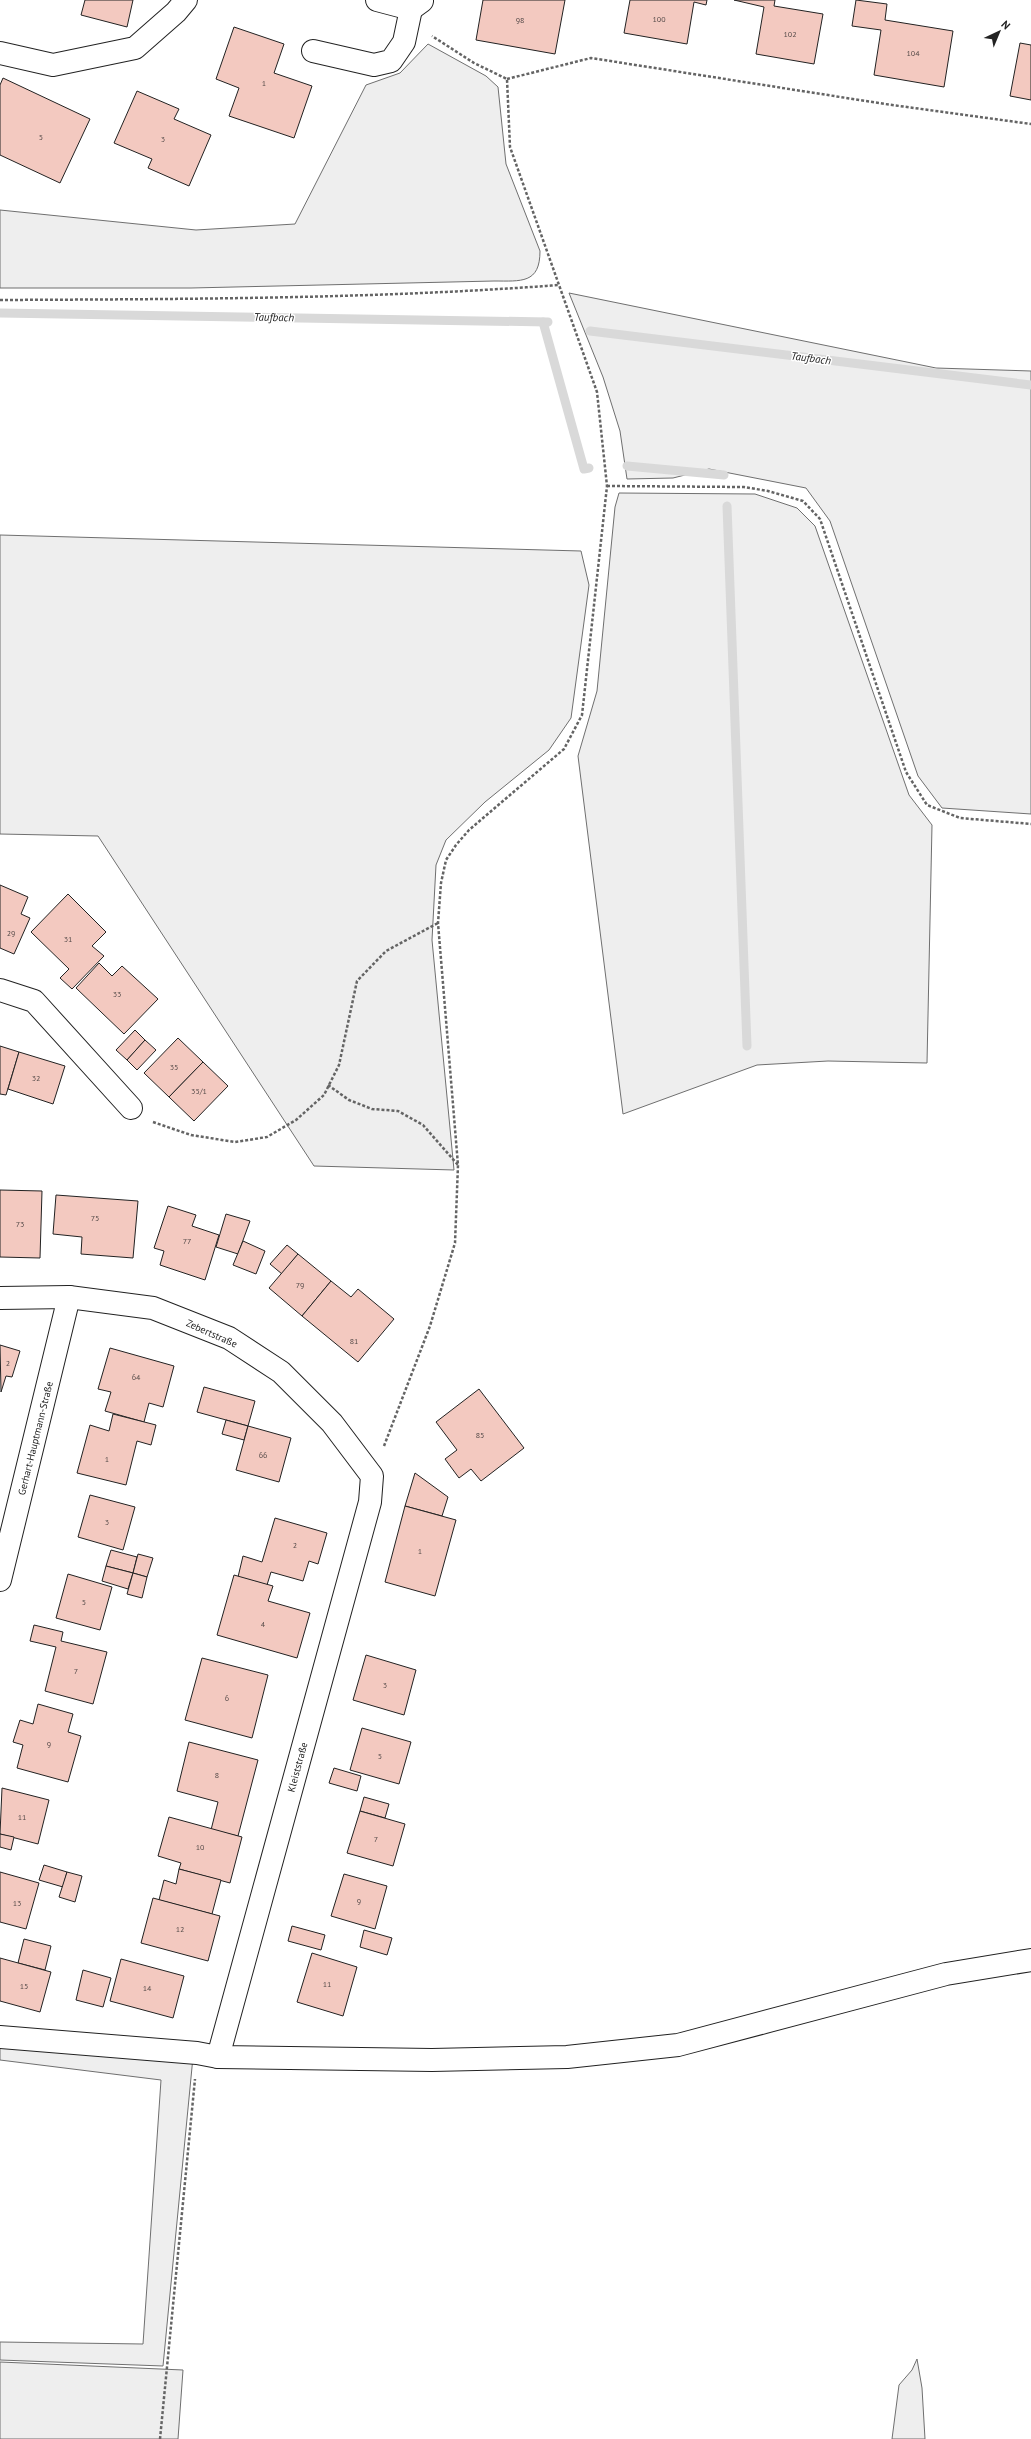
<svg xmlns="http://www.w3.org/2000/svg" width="1031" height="2439" viewBox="0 0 1031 2439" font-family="'PT Sans',sans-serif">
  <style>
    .green { fill: #eee; stroke: #6f6f6f }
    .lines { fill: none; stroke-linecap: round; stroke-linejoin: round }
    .stream { stroke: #d9d9d9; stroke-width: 9 }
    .building { fill: #f3c9c0; stroke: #222 }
    .minor-casing { stroke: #222; stroke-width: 24 }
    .path { stroke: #646464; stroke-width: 2.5; stroke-dasharray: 3 2; stroke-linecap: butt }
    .minor { stroke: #fff; stroke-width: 22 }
    .labels { text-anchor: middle; stroke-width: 3; stroke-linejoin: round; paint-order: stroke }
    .number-label { font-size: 8px; fill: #564c4a }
    .street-label { font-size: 10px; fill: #222; stroke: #fff }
    .water-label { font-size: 11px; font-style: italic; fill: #222; stroke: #fff }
  </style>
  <rect width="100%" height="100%" fill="#fff"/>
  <!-- green -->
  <g class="green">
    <path d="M 428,44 L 486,76 L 498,87 L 506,164 L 540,251 C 540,284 521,281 494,281 L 191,288 L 0,288 L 0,210 L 196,230 L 295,224 L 366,85 L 400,73 Z"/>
    <polygon points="569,293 936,368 1031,371 1031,814 942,808 918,776 830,521 806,488 709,469 673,478 627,479 620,431 603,377"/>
    <polygon points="619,493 755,494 797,508 815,526 909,795 932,825 927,1063 828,1061 757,1065 623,1114 578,756 597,691 615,507"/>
    <polygon points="0,535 581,551 589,585 571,718 549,750 485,802 446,840 436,865 432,940 454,1170 314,1166 98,836 0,834"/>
    <polygon points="0,2040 193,2057 163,2366 0,2360 0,2342 143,2344 161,2080 0,2060"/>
    <polygon points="917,2359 922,2388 925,2439 892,2439 899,2385 912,2370"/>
    <polygon points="0,2362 183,2370 178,2439 0,2439"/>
  </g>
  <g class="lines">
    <!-- stream -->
    <g class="stream">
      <polyline points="0,313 548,322"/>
      <polyline points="543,322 584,469 589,468"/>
      <polyline points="590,331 1031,385"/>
      <polyline points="627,466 724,475"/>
      <polyline points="727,506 747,1046"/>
    </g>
  </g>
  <!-- building -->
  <g class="building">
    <polygon points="85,0 133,0 127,27 81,15"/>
    <polygon points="483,0 565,0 555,54 476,40"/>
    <polygon points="630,0 707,0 706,5 694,2 687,44 624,33"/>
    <polygon points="734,0 775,0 774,6 823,14 814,64 756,54 764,7"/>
    <polygon points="856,0 887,4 885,20 953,31 944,87 874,75 881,30 852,26"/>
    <polygon points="234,27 284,44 274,73 312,86 294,138 229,116 239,88 216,79"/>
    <polygon points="1020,43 1031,45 1031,100 1010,96"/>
    <polygon points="3,78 90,119 60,183 0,155 0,85"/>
    <polygon points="137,91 179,109 174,119 211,135 189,186 148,168 152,159 114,143"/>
    <polygon points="0,885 28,897 21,914 30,918 14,954 0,948"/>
    <polygon points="68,894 106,932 92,946 104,956 72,989 60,978 69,969 31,932"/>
    <polygon points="99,963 112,976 122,966 158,999 124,1034 76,988"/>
    <polygon points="135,1030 145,1040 127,1060 116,1050"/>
    <polygon points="178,1038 203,1062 169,1097 144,1073"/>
    <polygon points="145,1040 156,1050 137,1070 127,1060"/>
    <polygon points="0,1046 19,1052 6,1095 0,1094"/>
    <polygon points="19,1052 65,1066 53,1104 8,1089"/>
    <polygon points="203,1062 228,1086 194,1121 169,1097"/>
    <polygon points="0,1190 42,1191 40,1258 0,1257"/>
    <polygon points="56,1195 138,1201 133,1258 81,1254 82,1237 53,1234"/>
    <polygon points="168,1206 196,1215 192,1226 219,1235 205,1280 160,1265 164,1251 154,1248"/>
    <polygon points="226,1214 250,1221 238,1254 216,1247"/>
    <polygon points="243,1241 265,1251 256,1274 233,1265"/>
    <polygon points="287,1245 298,1254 282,1274 270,1264"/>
    <polygon points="298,1254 331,1281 302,1316 269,1288"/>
    <polygon points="331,1281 351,1297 358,1289 394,1319 358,1362 302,1316"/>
    <polygon points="0,1345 20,1351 12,1377 6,1376 1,1392"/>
    <polygon points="110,1348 174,1366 163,1407 149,1403 144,1422 105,1411 111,1392 98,1389"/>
    <polygon points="204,1387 255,1401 248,1426 197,1412"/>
    <polygon points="479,1389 524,1448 481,1481 471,1469 459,1478 445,1459 457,1450 436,1422"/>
    <polygon points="113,1414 156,1425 151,1445 137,1441 126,1485 77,1473 90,1425 109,1431"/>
    <polygon points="226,1420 248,1426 244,1440 222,1434"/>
    <polygon points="248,1426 291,1438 279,1482 236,1470"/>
    <polygon points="415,1473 448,1497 442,1516 405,1506"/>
    <polygon points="90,1495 135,1507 123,1550 78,1537"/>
    <polygon points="405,1506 456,1520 435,1596 385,1582"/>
    <polygon points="275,1518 327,1533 318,1564 309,1561 303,1581 271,1572 267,1585 238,1577 243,1556 262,1562"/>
    <polygon points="111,1550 137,1557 133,1573 106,1566"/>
    <polygon points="138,1554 153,1558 147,1577 133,1573"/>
    <polygon points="106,1566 133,1573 128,1589 102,1581"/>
    <polygon points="133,1573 147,1577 142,1598 127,1594"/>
    <polygon points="68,1574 112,1587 100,1630 56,1618"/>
    <polygon points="234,1575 273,1586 268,1601 310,1613 297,1658 217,1635"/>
    <polygon points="34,1625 63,1632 61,1641 107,1652 93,1704 45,1691 56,1647 30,1641"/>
    <polygon points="366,1655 416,1670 404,1715 353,1700"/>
    <polygon points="202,1658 268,1675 252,1738 185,1720"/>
    <polygon points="38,1704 73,1714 68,1732 81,1736 68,1782 17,1768 23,1745 13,1742 20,1720 33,1724"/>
    <polygon points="362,1728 411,1742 399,1784 350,1770"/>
    <polygon points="189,1742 258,1760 238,1836 211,1830 218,1802 177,1791"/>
    <polygon points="334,1768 361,1776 357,1791 329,1783"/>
    <polygon points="2,1788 49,1800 38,1844 0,1834"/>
    <polygon points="364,1797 389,1804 385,1818 360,1811"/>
    <polygon points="360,1811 405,1824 393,1866 347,1853"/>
    <polygon points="169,1817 242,1837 230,1883 179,1869 181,1863 158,1856"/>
    <polygon points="0,1834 14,1837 11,1850 0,1847"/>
    <polygon points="44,1865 67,1872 63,1887 39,1880"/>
    <polygon points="179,1869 221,1880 212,1914 159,1900 164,1880 176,1884"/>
    <polygon points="0,1872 39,1883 26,1929 0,1922"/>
    <polygon points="67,1872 82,1876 75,1902 59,1897"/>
    <polygon points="344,1874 387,1886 375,1929 331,1916"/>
    <polygon points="153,1898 220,1916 208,1961 141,1943"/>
    <polygon points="292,1926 325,1935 321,1950 288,1941"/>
    <polygon points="364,1930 392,1938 387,1955 360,1947"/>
    <polygon points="24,1939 51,1946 45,1970 18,1963"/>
    <polygon points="312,1953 357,1967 343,2016 297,2002"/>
    <polygon points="0,1958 51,1972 40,2012 0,2001"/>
    <polygon points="121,1959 184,1976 173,2018 110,2001"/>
    <polygon points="83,1970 111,1978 103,2007 76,2000"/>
  </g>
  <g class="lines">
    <defs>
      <g id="minor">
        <polyline points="377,0 411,9 422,1"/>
        <polyline points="313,51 374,65 391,61 404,42 411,9"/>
        <polyline points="0,53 53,65 135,48 176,12 186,0"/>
        <polyline points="0,990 34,1001 131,1108"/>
        <polyline points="0,1298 69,1297 153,1308 229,1338 281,1372 332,1423 372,1476 370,1502 218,2057"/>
        <polyline points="0,1580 69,1297"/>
        <polyline points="0,2037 197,2053 218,2057 432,2060 567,2057 678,2045 946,1974 1031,1960"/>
      </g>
    </defs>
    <!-- minor casing -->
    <use href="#minor" class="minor-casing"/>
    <!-- path -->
    <g class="path">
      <polyline points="507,79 591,58 885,104 1031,124"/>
      <path d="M 0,300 C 186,299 373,299 559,285"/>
      <polyline points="607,486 744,487 768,491 803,501 820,519 906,772 927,805 960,818 1031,824"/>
      <polyline points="328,1085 349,1100 372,1109 398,1111 423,1125 458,1165"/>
      <polyline points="153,1122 191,1135 235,1142 267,1137 296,1120 324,1095 339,1065 357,981 386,951 438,923"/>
      <polyline points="384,1446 430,1326 455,1243 458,1165 438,923 441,883 446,860 456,845 469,830 564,749 582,715 607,486 597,392 510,147 507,79 474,63 432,36"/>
      <polyline points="160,2439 195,2079"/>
    </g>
    <!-- minor -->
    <use href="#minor" class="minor"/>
  </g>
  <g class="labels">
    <!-- number labels -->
    <g class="number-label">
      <text x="659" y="22">100</text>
      <text x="520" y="23">98</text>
      <text x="790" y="37">102</text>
      <text x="913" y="56">104</text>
      <text x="264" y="86">1</text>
      <text x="41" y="140">5</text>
      <text x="163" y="142">3</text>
      <text x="11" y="936">29</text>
      <text x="68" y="942">31</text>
      <text x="117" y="997">33</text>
      <text x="174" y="1070">35</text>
      <text x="36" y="1081">32</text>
      <text x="199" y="1094">35/1</text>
      <text x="95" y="1221">75</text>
      <text x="20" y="1227">73</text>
      <text x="187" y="1244">77</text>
      <text x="300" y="1288">79</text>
      <text x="354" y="1344">81</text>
      <text x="8" y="1366">2</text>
      <text x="136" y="1380">64</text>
      <text x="480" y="1438">85</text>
      <text x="263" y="1458">66</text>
      <text x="107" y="1462">1</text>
      <text x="107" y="1525">3</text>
      <text x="295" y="1548">2</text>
      <text x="420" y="1554">1</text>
      <text x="84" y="1605">5</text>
      <text x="263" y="1627">4</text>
      <text x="76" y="1674">7</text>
      <text x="385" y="1688">3</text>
      <text x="227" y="1701">6</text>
      <text x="49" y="1747">9</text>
      <text x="380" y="1759">5</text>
      <text x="217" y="1778">8</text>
      <text x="22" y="1820">11</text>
      <text x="376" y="1842">7</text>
      <text x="200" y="1850">10</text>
      <text x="359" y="1904">9</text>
      <text x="17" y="1906">13</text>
      <text x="180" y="1932">12</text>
      <text x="327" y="1987">11</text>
      <text x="24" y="1989">15</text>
      <text x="147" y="1991">14</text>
    </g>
    <!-- street labels -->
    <g class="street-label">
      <text transform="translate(212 1333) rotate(24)" y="4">Zebertstraße</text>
      <text transform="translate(35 1438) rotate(-76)" y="4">Gerhart-Hauptmann-Straße</text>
      <text transform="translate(297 1767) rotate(-75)" y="4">Kleiststraße</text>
    </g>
    <!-- water labels -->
    <g class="water-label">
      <text transform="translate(274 317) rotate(1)" y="4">Taufbach</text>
      <text transform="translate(811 358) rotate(7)" y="4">Taufbach</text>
    </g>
  </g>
  <!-- north arrow -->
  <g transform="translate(999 32) rotate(44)" stroke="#ffffff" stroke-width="3" paint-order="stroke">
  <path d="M0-3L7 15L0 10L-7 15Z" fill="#222222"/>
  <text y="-6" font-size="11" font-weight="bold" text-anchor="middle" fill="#222222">N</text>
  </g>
</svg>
